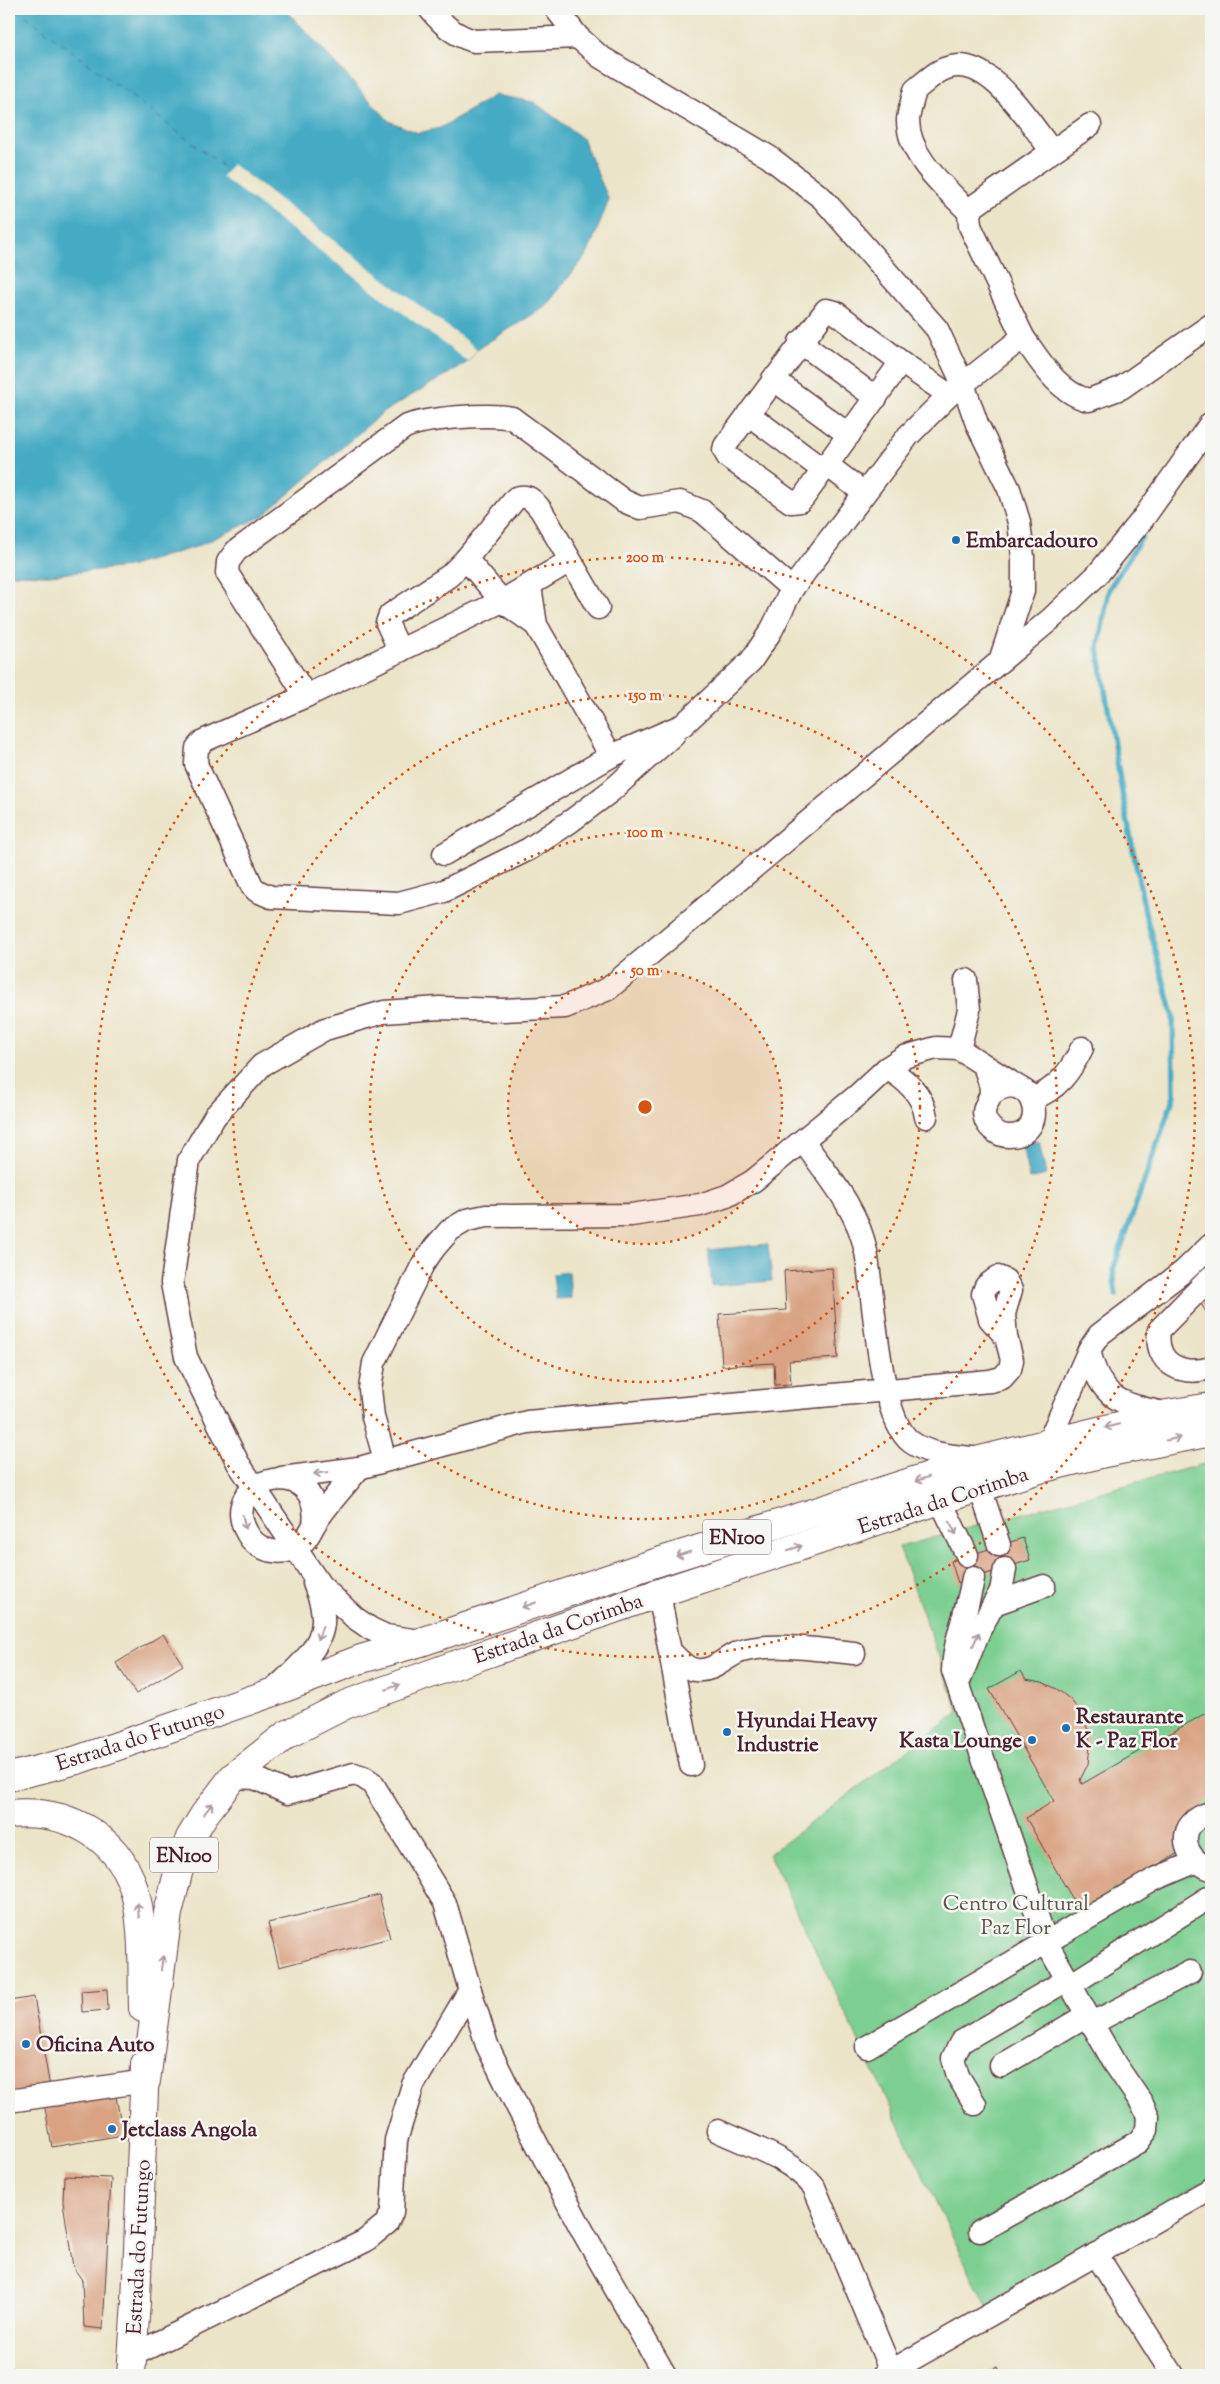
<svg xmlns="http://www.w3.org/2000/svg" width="1220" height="2384" viewBox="0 0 1220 2384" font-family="'Sorts Mill Goudy',serif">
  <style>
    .green { fill: #7bcf91; stroke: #62775e }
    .water { fill: #44abc4; stroke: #476578 }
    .pier { fill: #ece4c8 }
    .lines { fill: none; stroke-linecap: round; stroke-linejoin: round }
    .stream { stroke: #44abc4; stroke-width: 5.5 }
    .ferry { stroke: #485768; stroke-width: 1; stroke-dasharray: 6 5; stroke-linecap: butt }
    .building { fill: #d9a383 }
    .minor-casing { stroke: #623d43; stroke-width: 25 }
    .major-casing { stroke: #623d43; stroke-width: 30 }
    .minor { stroke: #fff; stroke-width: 22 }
    .major { stroke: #fff; stroke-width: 28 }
    .oneway { stroke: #ae9aa0 }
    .ring { fill: none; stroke: #d8530f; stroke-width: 2.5; stroke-dasharray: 2.5 5 }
    .poi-dot { fill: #1f6fb2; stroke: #f6f6f2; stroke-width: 2 }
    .labels { text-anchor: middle; stroke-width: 5; stroke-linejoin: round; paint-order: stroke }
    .shield { fill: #f6f6f2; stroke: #7e6067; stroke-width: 1 }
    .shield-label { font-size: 20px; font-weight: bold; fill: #4a1f2b }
    .poi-label { font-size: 21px; font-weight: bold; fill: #4a1f2b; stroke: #f6f6f2; text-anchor: start }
    .street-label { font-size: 21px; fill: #4a1f2b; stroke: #f6f6f2 }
    .park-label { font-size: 21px; fill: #59544a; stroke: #f6f6f2 }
    .centre { fill: #d8530f; stroke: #f6f6f2; stroke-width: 2.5 }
    .ring-label { font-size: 15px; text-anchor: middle; font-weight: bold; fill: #d8530f; stroke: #f6f6f2; stroke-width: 5; stroke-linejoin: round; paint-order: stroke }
  </style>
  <rect width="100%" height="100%" fill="#f6f6f2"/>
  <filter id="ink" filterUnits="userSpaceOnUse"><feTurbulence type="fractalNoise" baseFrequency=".02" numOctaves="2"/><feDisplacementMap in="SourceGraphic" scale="10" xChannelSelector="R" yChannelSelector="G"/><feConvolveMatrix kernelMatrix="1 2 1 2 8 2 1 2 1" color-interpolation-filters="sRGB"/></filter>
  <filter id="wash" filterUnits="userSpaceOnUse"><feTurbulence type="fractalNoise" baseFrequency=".0096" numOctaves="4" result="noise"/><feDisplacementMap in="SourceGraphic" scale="20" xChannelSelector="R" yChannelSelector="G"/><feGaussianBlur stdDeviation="1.12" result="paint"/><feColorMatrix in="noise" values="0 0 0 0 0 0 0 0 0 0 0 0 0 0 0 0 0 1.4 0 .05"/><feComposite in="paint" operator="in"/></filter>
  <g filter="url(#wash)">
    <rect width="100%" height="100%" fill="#ece4c8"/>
    <!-- green -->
    <polygon class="green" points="1211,1462 1211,2178 987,2308 769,1854 959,1712 899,1547"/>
    <!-- water -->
    <g class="water">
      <polygon points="9,9 285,9 389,121 418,133 440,128 495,95 534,102 582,138 609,200 588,253 545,307 477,349 468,362 382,413 263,516 196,547 128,567 49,575 9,574"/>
      <polygon points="1039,1141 1046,1175 1029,1179 1022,1145"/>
      <polygon points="768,1244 772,1281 712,1286 708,1250"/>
      <polygon points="569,1272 571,1298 556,1299 553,1274"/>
    </g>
    <!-- pier -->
    <polygon class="pier" points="232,164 477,349 468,362 222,177"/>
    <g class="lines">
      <!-- stream -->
      <polyline class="stream" points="1116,1295 1113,1270 1174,1096 1173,1015 1145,912 1122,792 1098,648 1109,589 1142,537"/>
      <!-- ferry -->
      <polyline class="ferry" points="17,9 228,170"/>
    </g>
    <g id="blocks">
      <!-- building -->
      <g class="building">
        <polygon points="832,1268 838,1358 789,1361 791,1384 775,1385 774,1363 722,1366 719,1314 786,1310 784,1271"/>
        <polygon points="1211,1291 1211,1320 1198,1299"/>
        <polygon points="1023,1538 1030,1560 958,1583 951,1561"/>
        <polygon points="163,1634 183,1665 136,1694 116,1663"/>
        <polygon points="1021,1671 1026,1679 1042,1682 1057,1689 1071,1700 1081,1714 1088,1730 1090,1746 1088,1764 1080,1780 1082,1784 1211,1710 1211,1801 1204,1804 1187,1848 1079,1910 1026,1818 1054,1801 989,1689"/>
        <polygon points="379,1895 390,1938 279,1967 268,1923"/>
        <polygon points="107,1989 108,2010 82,2012 81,1991"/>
        <polygon points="34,1997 50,2087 9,2094 9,2001"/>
        <polygon points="115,2091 123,2135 52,2147 44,2103"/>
        <polygon points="64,2176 111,2178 103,2329 84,2327 82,2280 73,2267 63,2202"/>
        <polygon points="997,2367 1001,2375 983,2375"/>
      </g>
    </g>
  </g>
  <g filter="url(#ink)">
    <use href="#blocks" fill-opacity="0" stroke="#623d43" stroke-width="1"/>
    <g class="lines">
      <defs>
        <g id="minor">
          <path d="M 430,9 C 443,25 454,35 474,41 L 578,37"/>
          <polyline points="556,9 578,37 599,56 769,157 822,198 937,329 963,384 977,424 1009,489 1019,522 1023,557 1023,591 1000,661"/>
          <path d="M 969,212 C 945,187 908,157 908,120 C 909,110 913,99 915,90 C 924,83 936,71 947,68 C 989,53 1029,123 1052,151"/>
          <polygon points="826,310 835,312 901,362 803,498 800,501 791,502 728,457 724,450 725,446"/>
          <polyline points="1023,337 970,226 969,212 974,206 1090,125"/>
          <polyline points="800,342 876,398"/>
          <polyline points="901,362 949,395"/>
          <polyline points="773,379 849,435"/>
          <polyline points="748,414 823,470"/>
          <polyline points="827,465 863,492"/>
          <polyline points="466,559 502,601 536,625"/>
          <polyline points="570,561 502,601 306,696 203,741 197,748 196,764 252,886 257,891 271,897 399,903 444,891 529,849 571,821 611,791 674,734"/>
          <polyline points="530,586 536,625 611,756"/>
          <path d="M 792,589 L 908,436 L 949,395 L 1023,337 C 1040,361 1059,394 1089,400 L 1121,388 L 1211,325"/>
          <path d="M 400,651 L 387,623 L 390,615 L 449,576 L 466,559 L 516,498 C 528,494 533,500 541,510 L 598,608"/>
          <path d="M 306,696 L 227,573 L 228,562 L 236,551 L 405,427 C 425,418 489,413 512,418 L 624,501 L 640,508 L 680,502 L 702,511 L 792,589 L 771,631 L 751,661 L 683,725 L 611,756 L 444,854"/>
          <polyline points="959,1049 969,1010 966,980"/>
          <path d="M 984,1066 C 987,1074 991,1083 991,1092 C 990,1103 980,1107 986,1121 C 990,1129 999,1136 1008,1136 C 1053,1137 1034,1063 991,1094"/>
          <path d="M 887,1068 C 906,1080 923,1094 926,1117"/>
          <path d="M 1032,1099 C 1058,1089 1070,1072 1082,1048"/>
          <path d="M 803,1141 C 828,1176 858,1209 866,1252 C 874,1293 878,1418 911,1442 C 930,1456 957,1456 980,1459"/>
          <path d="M 1211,1277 L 1159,1330 C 1154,1365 1182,1376 1211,1368"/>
          <path d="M 1089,1350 C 1100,1399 1119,1404 1165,1413"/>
          <polyline points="1049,1441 1089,1350 1099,1335 1184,1271 1211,1245"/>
          <polyline points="385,1460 373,1417 370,1389 374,1363 423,1264 435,1247 450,1230 467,1220 486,1216 631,1215 700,1205 727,1196 753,1181 858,1095 887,1068 904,1057 936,1048 959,1049 1026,1092"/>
          <polyline points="282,1478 359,1468 527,1422 990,1381 1002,1378 1010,1369 1012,1360 1006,1337 990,1319 983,1294 986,1286 998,1277 1005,1280 1011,1290 1004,1314 1006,1337"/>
          <polyline points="980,1488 999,1545"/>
          <polyline points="940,1500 967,1555"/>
          <path d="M 314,1525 C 323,1452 218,1476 246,1531 C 256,1552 283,1558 301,1544 C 308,1538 310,1532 314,1525 C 326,1505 345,1486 359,1468"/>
          <path d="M 973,1578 C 968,1610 954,1639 953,1671 L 1046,1942 L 1115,2064 L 1143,2105 L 1148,2116 L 1147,2130 L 1138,2142 L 980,2231"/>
          <polyline points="659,1593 691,1765"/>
          <polyline points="994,1604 1044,1586"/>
          <polyline points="420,1641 386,1636 371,1629 355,1618 320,1585 238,1463 186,1357 172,1283 189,1160 215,1116 262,1065 325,1029 384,1012 439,1008 503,1010 565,1007 608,989 1052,618 1097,575 1142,520 1211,423"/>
          <path d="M 671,1652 C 678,1659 686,1669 696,1670 C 716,1672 725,1656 742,1651 C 772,1642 823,1650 854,1653"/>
          <polyline points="960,1679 979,1631 1001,1591 1005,1569"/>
          <path d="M 275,1689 C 297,1668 330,1643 322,1609 C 321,1600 317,1591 314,1583"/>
          <path d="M 1211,1813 C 1176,1821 1179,1858 1211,1869"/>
          <polyline points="1070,1985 1208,1898"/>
          <polyline points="470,1990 487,2045 518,2108 582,2230 665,2375"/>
          <polyline points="1091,2024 1190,1972"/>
          <polyline points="867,2047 1155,1879 1195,1862"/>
          <polyline points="1001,2066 1087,2015"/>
          <polyline points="9,2101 146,2081"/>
          <polyline points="975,2104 958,2076 953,2058 961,2042 1067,1980"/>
          <path d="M 718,2131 C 750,2146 791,2158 814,2187 L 891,2371"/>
          <polyline points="1096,2254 1173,2375"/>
          <polyline points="131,2356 365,2241 387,2223 392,2212 396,2140 413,2085 470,1990 445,1903 372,1783 363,1777 354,1774 288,1793 255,1778 233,1777"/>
          <polyline points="884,2375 1211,2189"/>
        </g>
        <g id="major">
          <polyline points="9,1777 77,1760 271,1693 361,1659 421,1642 652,1564 980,1460 1167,1414 1211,1407"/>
          <path d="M 9,1814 C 70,1808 124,1839 137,1901 C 144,1936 142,1973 143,2008"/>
          <polyline points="146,2081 168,1913 178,1873 190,1838 204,1815 233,1777 286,1735 347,1704 452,1666 659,1593 940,1500 1040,1469 1105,1453 1211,1432"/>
          <polyline points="131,2375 136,2302 145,2064"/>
        </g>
      </defs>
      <!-- minor casing -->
      <use href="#minor" class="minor-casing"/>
      <!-- major casing -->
      <use href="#major" class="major-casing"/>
      <!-- minor -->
      <use href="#minor" class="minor"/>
      <!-- major -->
      <use href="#major" class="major"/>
    </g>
    <!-- one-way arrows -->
    <defs><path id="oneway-shaft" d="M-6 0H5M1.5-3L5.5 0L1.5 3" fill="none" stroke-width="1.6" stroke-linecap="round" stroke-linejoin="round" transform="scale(1.25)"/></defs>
    <g class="oneway">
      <use href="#oneway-shaft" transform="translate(1112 1426) rotate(167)"/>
      <use href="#oneway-shaft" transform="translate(1173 1439) rotate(-11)"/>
      <use href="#oneway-shaft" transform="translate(321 1473) rotate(172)"/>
      <use href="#oneway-shaft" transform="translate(922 1479) rotate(162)"/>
      <use href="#oneway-shaft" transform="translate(244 1522) rotate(79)"/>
      <use href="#oneway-shaft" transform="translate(953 1528) rotate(64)"/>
      <use href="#oneway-shaft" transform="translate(795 1548) rotate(-18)"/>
      <use href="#oneway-shaft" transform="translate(683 1554) rotate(163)"/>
      <use href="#oneway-shaft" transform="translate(529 1605) rotate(161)"/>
      <use href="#oneway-shaft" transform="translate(320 1633) rotate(110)"/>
      <use href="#oneway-shaft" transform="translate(976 1639) rotate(-66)"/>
      <use href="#oneway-shaft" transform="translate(393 1687) rotate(-20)"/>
      <use href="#oneway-shaft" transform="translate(208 1809) rotate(-52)"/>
      <use href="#oneway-shaft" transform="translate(138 1910) rotate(-97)"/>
      <use href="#oneway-shaft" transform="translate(162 1963) rotate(-82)"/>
    </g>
  </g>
  <!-- distance rings -->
  <circle cx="645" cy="1107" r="137" fill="#d8530f" fill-opacity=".12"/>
  <g class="ring">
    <circle cx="645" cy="1107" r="137"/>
    <circle cx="645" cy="1107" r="275"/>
    <circle cx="645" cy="1107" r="412"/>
    <circle cx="645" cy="1107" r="550"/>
  </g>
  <!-- markers -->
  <g class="poi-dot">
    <circle cx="956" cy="540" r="5"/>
    <circle cx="1066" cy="1728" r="5"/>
    <circle cx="727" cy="1732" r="5"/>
    <circle cx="1032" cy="1740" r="5"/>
    <circle cx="26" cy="2044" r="5"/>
    <circle cx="112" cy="2129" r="5"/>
  </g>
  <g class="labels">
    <!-- shield labels -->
    <g class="shield">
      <rect x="703" y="1519.5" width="68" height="35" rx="4"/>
      <rect x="150" y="1837.5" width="68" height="35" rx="4"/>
    </g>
    <g class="shield-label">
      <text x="737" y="1544">EN100</text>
      <text x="184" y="1862">EN100</text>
    </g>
    <!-- poi labels -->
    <g class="poi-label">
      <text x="966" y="547">Embarcadouro</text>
      <text x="1076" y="1723">Restaurante<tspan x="1076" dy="24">K - Paz Flor</tspan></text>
      <text x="737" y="1727">Hyundai Heavy<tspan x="737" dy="24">Industrie</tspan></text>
      <text x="1022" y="1747" text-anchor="end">Kasta Lounge</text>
      <text x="36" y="2051">Oficina Auto</text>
      <text x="122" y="2136">Jetclass Angola</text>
    </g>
    <!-- street labels -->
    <g class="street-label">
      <text transform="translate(943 1500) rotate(-18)" y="7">Estrada da Corimba</text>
      <text transform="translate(558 1628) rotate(-19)" y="7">Estrada da Corimba</text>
      <text transform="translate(140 1737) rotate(-18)" y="7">Estrada do Futungo</text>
      <text transform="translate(138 2247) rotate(-87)" y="7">Estrada do Futungo</text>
    </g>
    <!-- park labels -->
    <g class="park-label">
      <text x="1016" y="1910">Centro Cultural<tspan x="1016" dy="24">Paz Flor</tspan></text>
    </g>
  </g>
  <circle cx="645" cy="1107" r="8" class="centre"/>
  <g class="ring-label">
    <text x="645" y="562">200 m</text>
    <text x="645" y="700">150 m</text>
    <text x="645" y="837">100 m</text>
    <text x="645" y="975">50 m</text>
  </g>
  <!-- margin -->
  <rect width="1220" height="2384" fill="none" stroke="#f6f6f2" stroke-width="30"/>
</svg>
